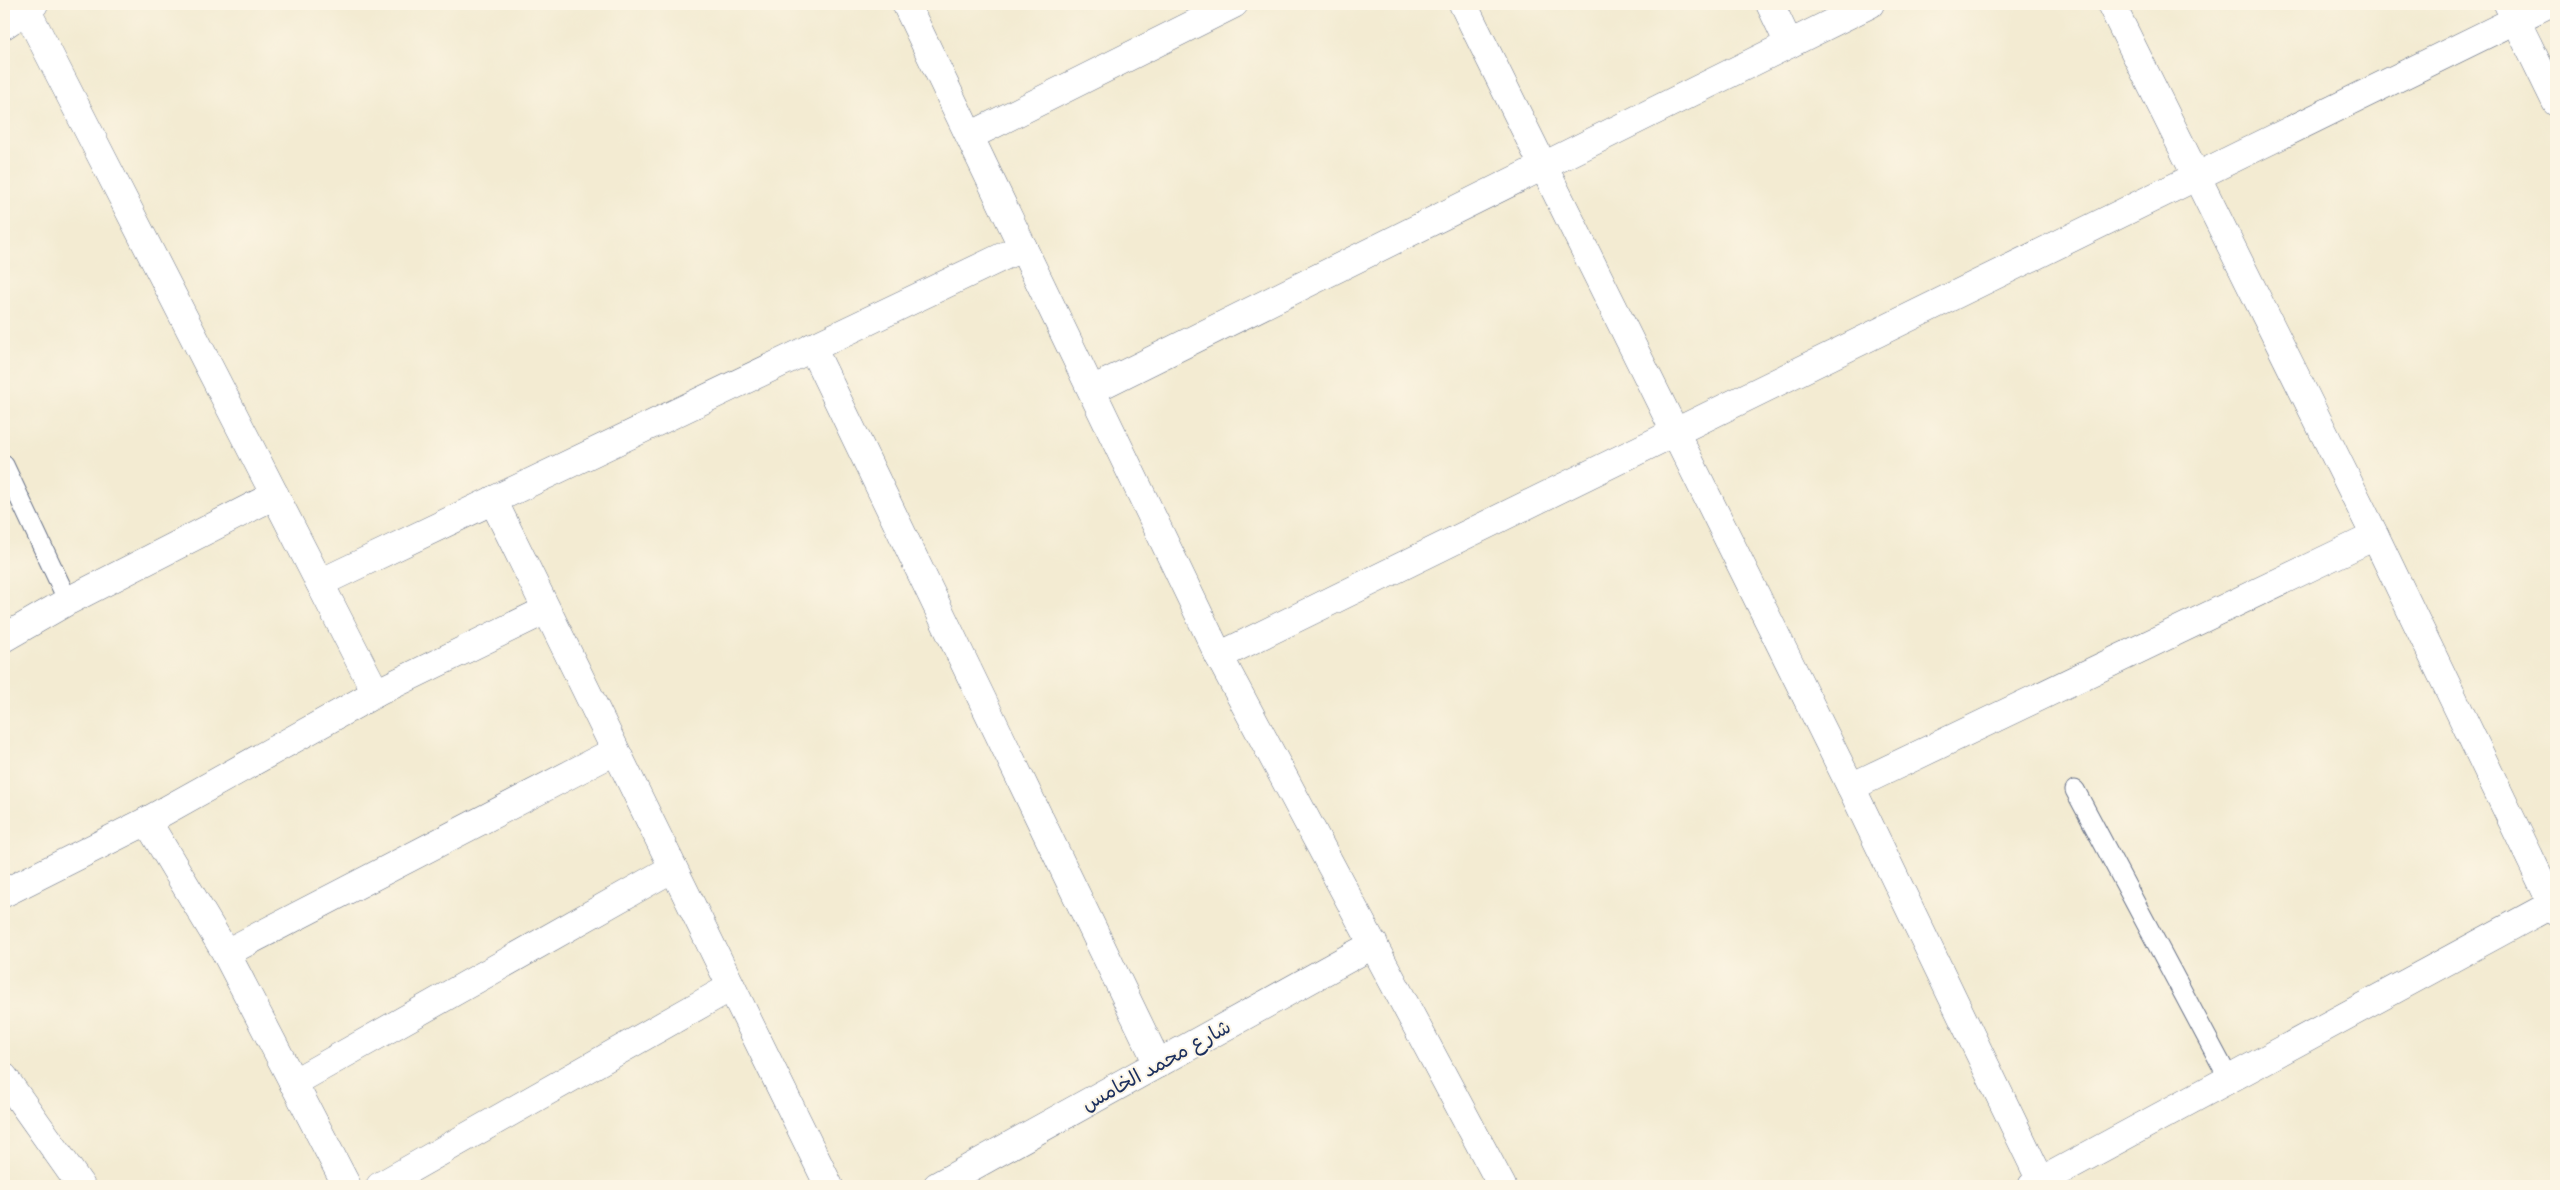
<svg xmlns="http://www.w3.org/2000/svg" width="2560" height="1190" viewBox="0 0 2560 1190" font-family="Mynerve,'Playpen Sans Arabic',sans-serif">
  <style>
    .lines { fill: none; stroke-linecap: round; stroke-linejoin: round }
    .service-casing { stroke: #677187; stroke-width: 21 }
    .minor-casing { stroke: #677187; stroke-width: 29 }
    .secondary-casing { stroke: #677187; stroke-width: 29 }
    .service { stroke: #fff; stroke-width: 19 }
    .minor { stroke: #fff; stroke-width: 28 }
    .secondary { stroke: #fff; stroke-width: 28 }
    .labels { text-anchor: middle; stroke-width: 4; stroke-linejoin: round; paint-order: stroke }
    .street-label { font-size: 20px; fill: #1b2f5e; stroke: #fcf5e5 }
  </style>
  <rect width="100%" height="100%" fill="#fcf5e5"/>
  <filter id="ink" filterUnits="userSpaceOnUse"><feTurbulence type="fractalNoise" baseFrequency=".02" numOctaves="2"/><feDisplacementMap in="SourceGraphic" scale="10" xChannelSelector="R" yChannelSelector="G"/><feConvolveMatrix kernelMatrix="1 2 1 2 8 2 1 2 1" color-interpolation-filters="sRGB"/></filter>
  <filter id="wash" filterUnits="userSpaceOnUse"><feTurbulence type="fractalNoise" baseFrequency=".0096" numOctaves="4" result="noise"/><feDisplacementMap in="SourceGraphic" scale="20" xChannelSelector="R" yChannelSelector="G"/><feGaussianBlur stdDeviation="1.12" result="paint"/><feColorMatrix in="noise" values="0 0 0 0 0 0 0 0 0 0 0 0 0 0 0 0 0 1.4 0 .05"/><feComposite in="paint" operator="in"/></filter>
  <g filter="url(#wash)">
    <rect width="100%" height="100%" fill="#f3ebd2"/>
  </g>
  <g filter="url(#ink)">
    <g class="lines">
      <defs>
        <g id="service">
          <polyline points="4,465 68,601"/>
          <polyline points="2075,790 2229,1079"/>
        </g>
        <g id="minor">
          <polyline points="906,4 1219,656 1502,1186"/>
          <polyline points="1463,4 1851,787 2041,1181"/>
          <polyline points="1770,4 1789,44"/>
          <polyline points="2111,4 2375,536 2556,912"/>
          <polyline points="2508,4 2556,102"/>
          <polyline points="26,9 376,693"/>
          <polyline points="970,136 1234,4"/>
          <polyline points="812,347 1158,1064"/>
          <polyline points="1092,390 1870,4"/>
          <polyline points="493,500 829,1186"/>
          <polyline points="320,583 1023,247"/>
          <polyline points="4,638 68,601 275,495"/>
          <polyline points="1219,656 2548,4"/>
          <polyline points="1851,787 2375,536"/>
          <polyline points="147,821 226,953 347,1186"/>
          <polyline points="4,893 147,821 376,693 546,610"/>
          <polyline points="226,953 615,751"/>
          <polyline points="4,1077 81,1186"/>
          <polyline points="293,1083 673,868"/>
          <polyline points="380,1186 731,987"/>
          <polyline points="937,1186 1374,944"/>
          <polyline points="2032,1186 2556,902"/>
        </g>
        <polyline id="secondary" points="4,25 34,4"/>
      </defs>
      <!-- service casing -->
      <use href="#service" class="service-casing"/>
      <!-- minor casing -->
      <use href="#minor" class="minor-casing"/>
      <!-- secondary casing -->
      <use href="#secondary" class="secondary-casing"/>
      <!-- service -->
      <use href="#service" class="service"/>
      <!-- minor -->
      <use href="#minor" class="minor"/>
      <!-- secondary -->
      <use href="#secondary" class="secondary"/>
    </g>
  </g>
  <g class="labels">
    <!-- street labels -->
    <g class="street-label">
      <text transform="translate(1156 1065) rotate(-29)" y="7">شارع محمد الخامس</text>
    </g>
  </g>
  <!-- margin -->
  <rect width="2560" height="1190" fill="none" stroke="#fcf5e5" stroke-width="20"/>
</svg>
